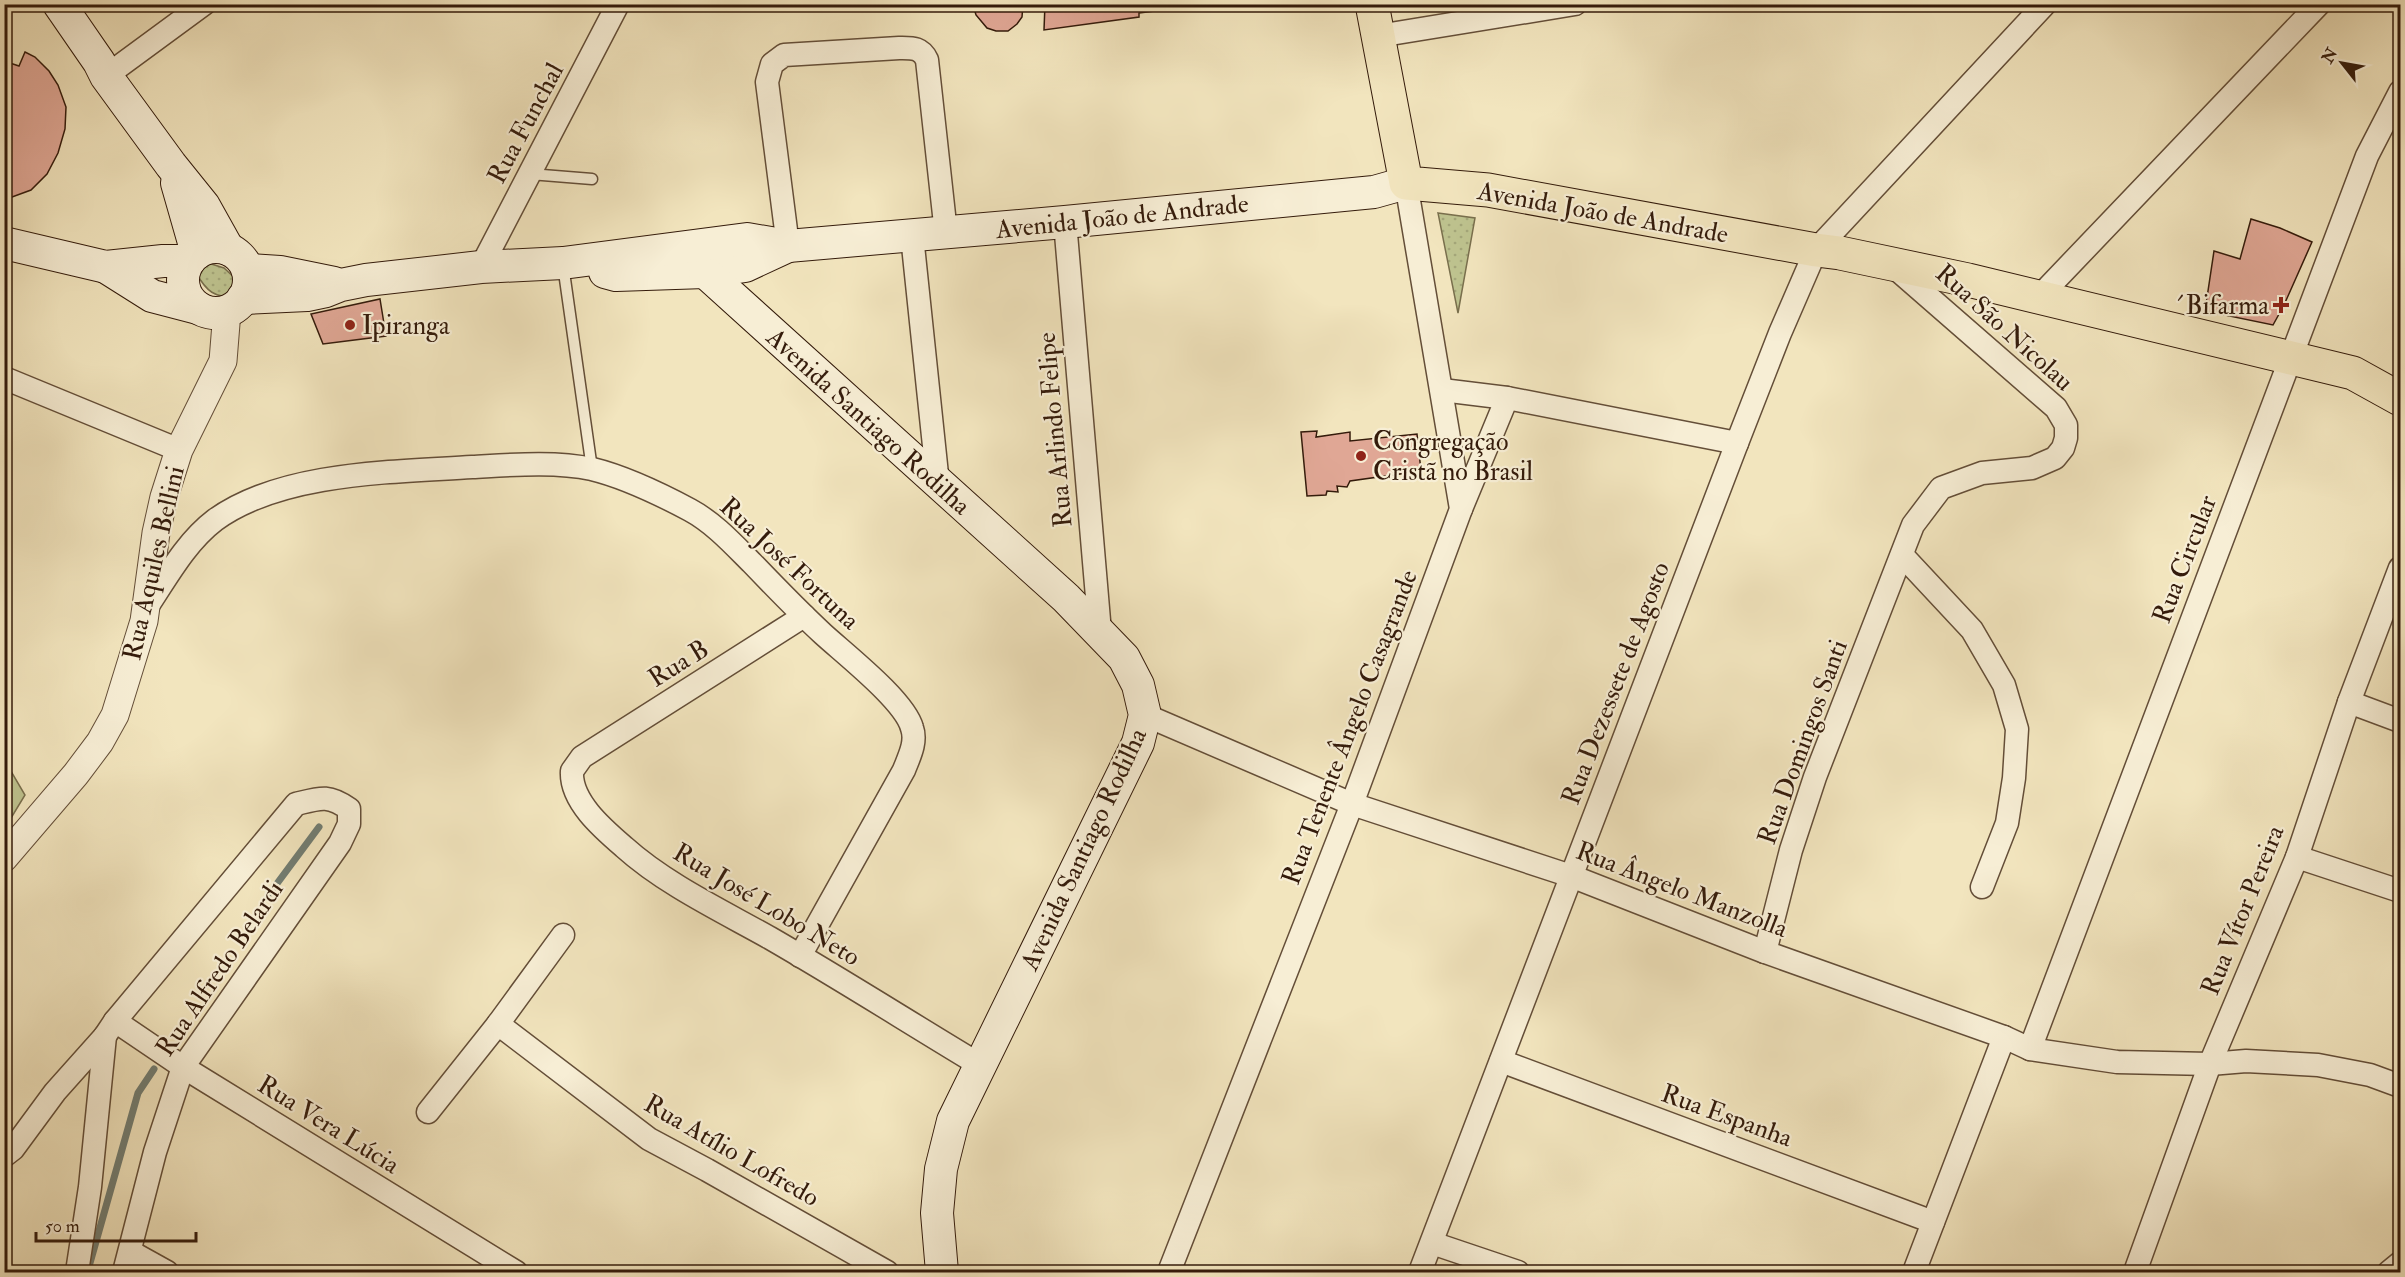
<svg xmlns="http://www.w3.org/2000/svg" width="2405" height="1277" viewBox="0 0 2405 1277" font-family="'IM FELL Double Pica',serif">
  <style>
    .grass { fill: url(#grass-dots); stroke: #796f4d; stroke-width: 1.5 }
    .forest { fill: url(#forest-firs); stroke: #796f4d; stroke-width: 1.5 }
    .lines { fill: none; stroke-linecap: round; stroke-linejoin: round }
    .stream { stroke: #727d72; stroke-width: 7 }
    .building { fill: #e0a795; stroke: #341b0b; stroke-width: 1.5 }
    .service-casing { stroke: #644e38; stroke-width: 13 }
    .minor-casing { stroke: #644e38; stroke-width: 25 }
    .tertiary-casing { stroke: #644e38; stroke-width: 29 }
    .secondary-casing { stroke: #341b0b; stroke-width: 34 }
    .primary-casing { stroke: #341b0b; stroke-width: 35 }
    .service { stroke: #f7eed5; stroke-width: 10 }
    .minor { stroke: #f7eed5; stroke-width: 22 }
    .tertiary { stroke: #f7eed5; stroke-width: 27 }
    .secondary { stroke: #f7eed5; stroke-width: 32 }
    .primary { stroke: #f2e5be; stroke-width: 33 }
    .poi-dot { fill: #8f2418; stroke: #f7eed5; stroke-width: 2 }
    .labels { text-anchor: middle; stroke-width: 4.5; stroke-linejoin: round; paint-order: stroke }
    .street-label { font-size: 26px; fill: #341b0b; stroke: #f7eed5 }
    .poi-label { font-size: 26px; fill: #341b0b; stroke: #f7eed5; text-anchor: start }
  </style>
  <defs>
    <pattern id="grass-dots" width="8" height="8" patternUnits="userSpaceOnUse" patternTransform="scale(1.5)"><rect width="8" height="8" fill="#bec38f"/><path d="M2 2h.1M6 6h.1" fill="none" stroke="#a4a77a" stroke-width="1.8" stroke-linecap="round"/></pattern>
    <pattern id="forest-firs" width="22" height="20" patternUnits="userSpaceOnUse" patternTransform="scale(1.5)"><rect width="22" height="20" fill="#bec38f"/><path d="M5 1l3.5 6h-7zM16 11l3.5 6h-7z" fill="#a4a77a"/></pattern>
  </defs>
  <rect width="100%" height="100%" fill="#f2e5be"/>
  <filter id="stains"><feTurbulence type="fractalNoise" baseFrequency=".00333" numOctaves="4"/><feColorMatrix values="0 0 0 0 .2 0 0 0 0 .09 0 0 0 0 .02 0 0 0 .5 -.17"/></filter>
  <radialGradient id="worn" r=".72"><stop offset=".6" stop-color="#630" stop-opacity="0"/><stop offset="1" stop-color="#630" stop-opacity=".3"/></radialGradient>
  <!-- grass -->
  <g class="grass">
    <polygon points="1438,213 1475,218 1458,313"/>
    <path d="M 205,262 L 224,268 L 239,282 L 240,291 L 236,298 C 214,297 207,292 196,273 Z"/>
  </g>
  <!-- forest -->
  <polygon class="forest" points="5,761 25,795 5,828"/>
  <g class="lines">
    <!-- stream -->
    <g class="stream">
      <polyline points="270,893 319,827"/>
      <polyline points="88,1270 138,1093 154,1069"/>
    </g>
  </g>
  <!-- building -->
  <g class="building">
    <polygon points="1023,4 1022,17 1017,24 1008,31 996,31 987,28 976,15 973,5"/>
    <polygon points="1045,4 1210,4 1139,13 1139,17 1044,30"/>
    <polygon points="25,52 35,57 49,71 58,85 66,107 65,129 58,153 47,174 31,190 4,200 4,61 19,66"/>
    <polygon points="2251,219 2280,228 2312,242 2284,305 2273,325 2205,311 2214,251 2240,259"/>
    <polygon points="380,299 386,336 323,344 311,314"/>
    <polygon points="1317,431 1316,437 1350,432 1350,441 1417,434 1421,471 1350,481 1347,487 1337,486 1338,492 1327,491 1326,495 1307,496 1301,432"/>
  </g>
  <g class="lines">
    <defs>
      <g id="service">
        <polyline points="530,174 592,179"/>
        <polyline points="563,265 592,469"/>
      </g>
      <g id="minor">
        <polyline points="1378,36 1575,4"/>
        <polyline points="106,76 204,4"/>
        <polyline points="1065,222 1100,632"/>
        <polyline points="912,236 938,484"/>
        <path d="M 788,246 L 767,82 L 772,64 L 784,55 L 899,48 C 912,48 921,47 927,60 L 946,233"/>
        <polyline points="481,267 618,4"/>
        <polyline points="2039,297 2319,4"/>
        <polyline points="4,378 179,450"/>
        <polyline points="1442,390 1507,398 1737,443"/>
        <polyline points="1461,509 1507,398"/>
        <polyline points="1902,555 1972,630 2004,685 2017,729 2014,778 2007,823 1982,887"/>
        <path d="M 147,607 C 167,577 186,542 215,520 C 281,472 393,472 472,467 C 510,465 554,461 592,469 C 625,477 660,494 690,510 C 714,523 733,544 752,563 C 775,587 798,611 823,634 C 846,655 905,701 912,728 C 917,742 909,757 904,770 L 800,956"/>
        <path d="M 804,616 L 582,757 L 572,771 C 570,801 603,829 624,847 C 665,884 722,911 770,938 C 841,979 910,1023 980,1065"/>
        <polyline points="2349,702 2400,721"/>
        <polyline points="1145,715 1352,804 1571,876 1765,952 2004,1037 2030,1049 2117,1062 2210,1064 2246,1061 2318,1065 2370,1075 2400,1086"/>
        <polyline points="2297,857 2400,891"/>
        <polyline points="1765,952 1791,850 1815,777 1913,525 1941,488 1982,473 2032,468 2055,458 2063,448 2066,438 2066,425 2056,408 1893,266"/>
        <polyline points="115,1021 183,1067 516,1272"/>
        <polyline points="498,1024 649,1139 707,1170 887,1272"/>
        <polyline points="2030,1049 2367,156 2400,92"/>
        <polyline points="1501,1061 1933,1222"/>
        <polyline points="428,1112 498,1024 563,935"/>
        <path d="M 4,1156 L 13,1149 L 55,1092 L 105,1036 L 115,1021 L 296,804 C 320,798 328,794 349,809 L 349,824 L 340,843 L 183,1067 L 155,1152 L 124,1272"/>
        <polyline points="1432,1243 1518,1272"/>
        <polyline points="131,1252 167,1272"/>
        <polyline points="77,1272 90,1187 105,1036"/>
        <polyline points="1169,1272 1352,804 1461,509 1406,183"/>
        <polyline points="1420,1272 1737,443 1780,333 1816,250 2045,4"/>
        <polyline points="1914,1272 2004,1037"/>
        <polyline points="2135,1272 2210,1064 2297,857 2349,702 2400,568"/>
        <polyline points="2389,1272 2400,1263"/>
      </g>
      <polyline id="tertiary" points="4,858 76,774 100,742 115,715 144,621 156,533 164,497 179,450 223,361 227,311"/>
      <g id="secondary">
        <polyline points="59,4 99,62 106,76 171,165 204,206 228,249"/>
        <polyline points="177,183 197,253"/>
        <polyline points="4,243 106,267 163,261 189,261"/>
        <circle cx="216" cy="280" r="33"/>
        <polyline points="106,267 152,296 198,308"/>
        <polyline points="248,270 280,272 334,283"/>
        <polyline points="605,272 616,275 705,272 745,266 788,246"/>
        <polyline points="705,272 1066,598 1124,658 1138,685 1145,715 1138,743 953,1121 941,1169 937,1213 942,1272"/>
        <polyline points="243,298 307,295 326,291 341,285 366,280 481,267 563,263 747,239 788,246 1065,222 1374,192 1406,183"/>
      </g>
      <polyline id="primary" points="1372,4 1406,183 1488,190 1816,250 1840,253 1968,280 2353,373 2400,399"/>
    </defs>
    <!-- service casing -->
    <use href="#service" class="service-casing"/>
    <!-- minor casing -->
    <use href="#minor" class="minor-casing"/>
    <!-- tertiary casing -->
    <use href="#tertiary" class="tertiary-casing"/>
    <!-- secondary casing -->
    <use href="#secondary" class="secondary-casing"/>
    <!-- primary casing -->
    <use href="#primary" class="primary-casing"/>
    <!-- service -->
    <use href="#service" class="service"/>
    <!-- minor -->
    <use href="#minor" class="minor"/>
    <!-- tertiary -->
    <use href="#tertiary" class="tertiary"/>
    <!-- secondary -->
    <use href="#secondary" class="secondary"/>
    <!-- primary -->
    <use href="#primary" class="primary"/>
  </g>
  <!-- markers -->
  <g class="poi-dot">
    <path d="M2278 296h6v6h6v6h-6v6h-6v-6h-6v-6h6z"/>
    <circle cx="350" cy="325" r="6"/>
    <circle cx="1361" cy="456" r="6"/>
  </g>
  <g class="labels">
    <!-- street labels -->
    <g class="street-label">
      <text transform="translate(525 123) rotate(-62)" y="9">Rua Funchal</text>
      <text transform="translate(1603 212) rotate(10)" y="9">Avenida João de Andrade</text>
      <text transform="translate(1122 216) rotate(-6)" y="9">Avenida João de Andrade</text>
      <text transform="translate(2005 327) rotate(42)" y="9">Rua São Nicolau</text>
      <text transform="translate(869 421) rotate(42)" y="9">Avenida Santiago Rodilha</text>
      <text transform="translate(1054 430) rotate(-95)" y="9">Rua Arlindo Felipe</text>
      <text transform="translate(2184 559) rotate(-69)" y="9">Rua Circular</text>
      <text transform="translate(153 563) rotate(-77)" y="9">Rua Aquiles Bellini</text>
      <text transform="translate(790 563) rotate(43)" y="9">Rua José Fortuna</text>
      <text transform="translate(678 663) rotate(-32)" y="9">Rua B</text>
      <text transform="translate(1615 683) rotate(-69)" y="9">Rua Dezessete de Agosto</text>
      <text transform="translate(1349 727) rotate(-69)" y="9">Rua Tenente Ângelo Casagrande</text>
      <text transform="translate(1802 742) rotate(-70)" y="9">Rua Domingos Santi</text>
      <text transform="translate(1083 849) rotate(-65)" y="9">Avenida Santiago Rodilha</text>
      <text transform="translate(1682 889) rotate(21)" y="9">Rua Ângelo Manzolla</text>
      <text transform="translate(767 904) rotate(31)" y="9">Rua José Lobo Neto</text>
      <text transform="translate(2242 910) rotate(-68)" y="9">Rua Vítor Pereira</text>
      <text transform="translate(219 968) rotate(-56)" y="9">Rua Alfredo Belardi</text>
      <text transform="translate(1727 1115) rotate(20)" y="9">Rua Espanha</text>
      <text transform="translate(329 1124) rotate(32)" y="9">Rua Vera Lúcia</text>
      <text transform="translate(732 1150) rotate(30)" y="9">Rua Atílio Lofredo</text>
    </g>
    <!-- poi labels -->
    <g class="poi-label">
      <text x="2269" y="314" text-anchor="end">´Bifarma</text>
      <text x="362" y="334">Ipiranga</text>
      <text x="1373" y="450">Congregação<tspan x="1373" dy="30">Cristã no Brasil</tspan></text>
    </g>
  </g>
  <!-- margin -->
  <rect width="2405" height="1277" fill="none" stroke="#f2e5be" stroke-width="24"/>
  <rect x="6" y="6" width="2393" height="1265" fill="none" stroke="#341b0b" stroke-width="3"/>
  <rect x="12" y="12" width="2381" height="1253" fill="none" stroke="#341b0b" stroke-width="1.5"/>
  <!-- north arrow -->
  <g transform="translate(2342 63) rotate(301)" stroke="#f7eed5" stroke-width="4.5" paint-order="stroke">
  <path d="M0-4.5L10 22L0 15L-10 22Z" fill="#341b0b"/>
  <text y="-9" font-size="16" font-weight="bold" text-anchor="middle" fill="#341b0b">N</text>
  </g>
  <!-- scale -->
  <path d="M36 1232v9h160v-9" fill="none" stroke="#341b0b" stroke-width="3"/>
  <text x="45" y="1232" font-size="18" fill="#341b0b" stroke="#f7eed5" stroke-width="4.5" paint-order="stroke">50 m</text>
  <rect width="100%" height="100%" filter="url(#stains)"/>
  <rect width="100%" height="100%" fill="url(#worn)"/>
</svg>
